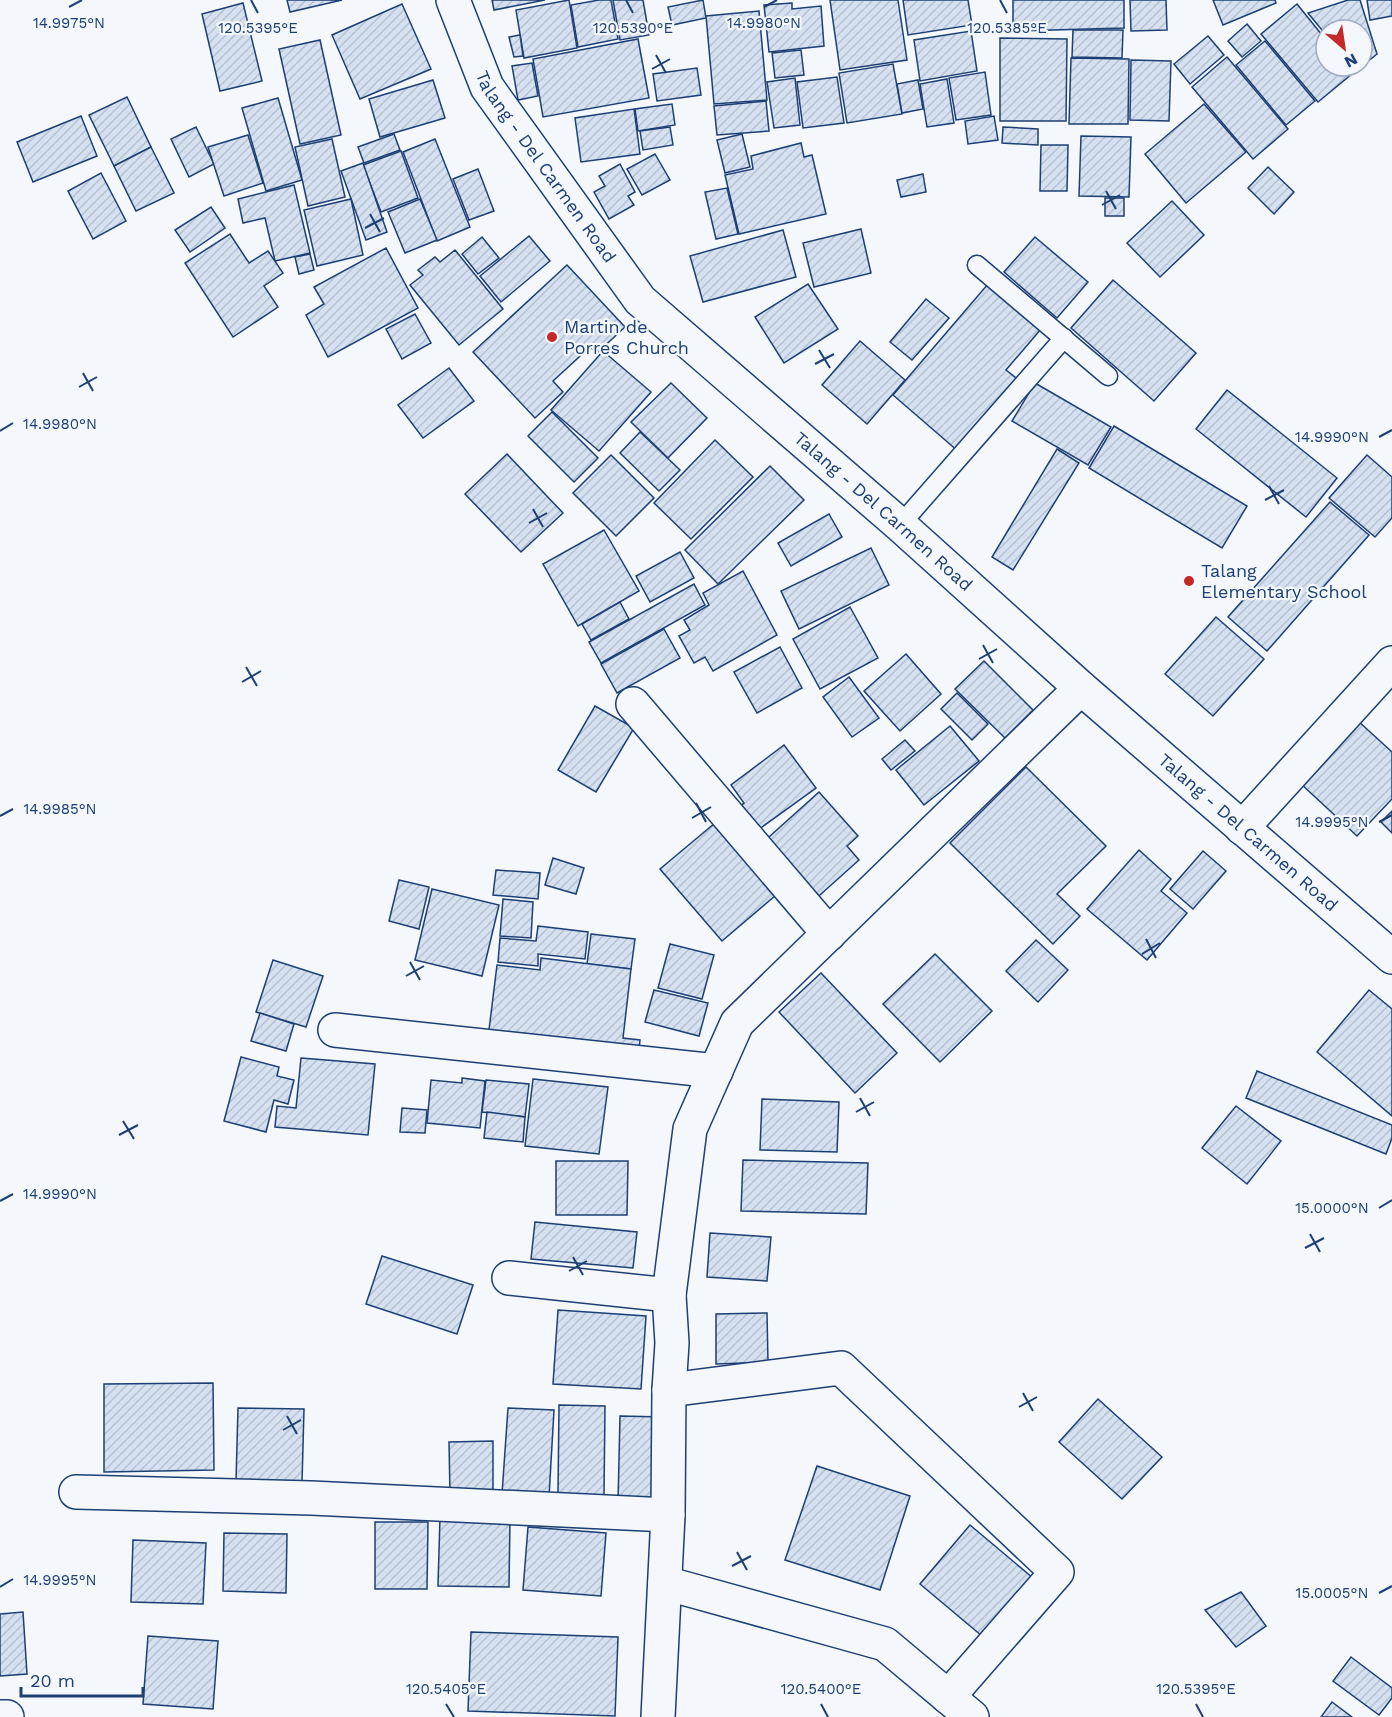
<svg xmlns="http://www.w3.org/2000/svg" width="1392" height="1717" viewBox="0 0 1392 1717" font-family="'Work Sans',sans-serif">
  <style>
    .building { fill: url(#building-hatch); stroke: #1d3f73; stroke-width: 1.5 }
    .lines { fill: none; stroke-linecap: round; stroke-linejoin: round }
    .lane-casing { stroke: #1d3f73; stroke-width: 21 }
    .street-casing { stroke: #1d3f73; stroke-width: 36 }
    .secondary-casing { stroke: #1d3f73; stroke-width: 36 }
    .lane { stroke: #f4f7fb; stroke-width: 18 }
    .street { stroke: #f4f7fb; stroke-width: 33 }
    .secondary { stroke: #f4f7fb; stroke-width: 33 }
    .ticks { fill: none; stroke: #1d3f73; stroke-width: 2 }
    .poi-dot { fill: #c62828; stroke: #f4f7fb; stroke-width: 2 }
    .labels { text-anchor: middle; stroke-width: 4.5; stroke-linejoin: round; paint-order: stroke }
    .street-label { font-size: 18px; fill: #1d3f73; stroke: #f4f7fb }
    .poi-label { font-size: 18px; fill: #1d3f73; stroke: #f4f7fb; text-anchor: start }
    .ticks-label { font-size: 15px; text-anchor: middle; fill: #1d3f73; stroke: #f4f7fb; stroke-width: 4.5; stroke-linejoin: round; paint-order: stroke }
  </style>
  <defs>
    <pattern id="building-hatch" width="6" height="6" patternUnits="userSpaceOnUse" patternTransform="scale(1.5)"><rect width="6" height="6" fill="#d5e0f0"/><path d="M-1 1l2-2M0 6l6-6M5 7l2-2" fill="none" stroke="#b6c1d1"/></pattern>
  </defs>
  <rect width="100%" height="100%" fill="#f4f7fb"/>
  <!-- building -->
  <g class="building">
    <polygon points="287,0 342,0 290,12"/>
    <polygon points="492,0 545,0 494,10"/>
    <polygon points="569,0 577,48 524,58 516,10"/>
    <polygon points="599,0 611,0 618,39 578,47 571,5"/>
    <polygon points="613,0 643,0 649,35 620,40"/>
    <polygon points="703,0 706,18 672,25 668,7"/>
    <polygon points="830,0 898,0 907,60 840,70"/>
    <polygon points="903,0 968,0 972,25 908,35"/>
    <polygon points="1013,0 1124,0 1124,28 1013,31"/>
    <polygon points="1130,0 1166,0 1167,30 1131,31"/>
    <polygon points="1213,0 1275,0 1276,3 1223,25"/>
    <polygon points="1348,0 1360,0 1377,54 1362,66 1362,30 1326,30 1326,35 1308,13"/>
    <polygon points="1367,0 1392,0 1392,16 1370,20"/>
    <polygon points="243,3 262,81 220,91 202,14"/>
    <polygon points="792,3 792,9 821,6 824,46 769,52 764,5"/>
    <polygon points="402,4 431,69 360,99 332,35"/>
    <polygon points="1297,4 1326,40 1326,66 1348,66 1353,73 1318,102 1261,34"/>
    <polygon points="759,11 767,100 714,104 706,16"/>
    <polygon points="1247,24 1261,41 1242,57 1228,41"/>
    <polygon points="1073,30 1123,30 1122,58 1072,57"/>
    <polygon points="971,31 977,71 920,81 914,40"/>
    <polygon points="520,35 523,56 514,57 509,37"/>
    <polygon points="1208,36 1224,55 1190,84 1174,64"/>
    <polygon points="1000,38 1067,39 1066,121 1000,121"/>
    <polygon points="638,39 649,98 543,117 533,59"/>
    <polygon points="320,40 341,135 300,144 279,49"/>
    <polygon points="1265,41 1315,101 1286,125 1236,65"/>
    <polygon points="801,50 804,75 775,78 772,53"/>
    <polygon points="1227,57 1288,129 1253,159 1192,87"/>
    <polygon points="1071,58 1129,59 1128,124 1069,124"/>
    <polygon points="1131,60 1171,61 1169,121 1130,120"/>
    <polygon points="532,63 538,96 518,100 512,66"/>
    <polygon points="893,64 902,114 847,123 839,73"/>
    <polygon points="697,68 701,95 657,101 653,74"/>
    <polygon points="985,72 991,115 956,120 949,78"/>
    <polygon points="837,77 844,123 803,128 797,82"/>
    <polygon points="795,78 800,125 774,128 767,82"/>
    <polygon points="947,79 954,123 927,127 920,84"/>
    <polygon points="433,80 445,118 380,137 369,99"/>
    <polygon points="918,80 923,109 902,113 897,84"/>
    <polygon points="127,97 151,147 114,166 89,115"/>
    <polygon points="278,98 302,180 266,191 242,108"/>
    <polygon points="766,101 769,131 717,135 714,106"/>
    <polygon points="672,104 675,125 638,131 635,109"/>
    <polygon points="1204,104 1246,152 1186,203 1145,154"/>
    <polygon points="634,109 640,154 581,162 575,118"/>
    <polygon points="81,116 97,156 33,182 17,142"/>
    <polygon points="994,116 998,140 968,144 965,121"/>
    <polygon points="196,127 214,164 189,177 171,139"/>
    <polygon points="670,127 673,145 643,150 640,131"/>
    <polygon points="1003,127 1038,129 1038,145 1002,143"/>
    <polygon points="394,134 400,150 364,163 358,147"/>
    <polygon points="742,134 750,167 725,173 717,140"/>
    <polygon points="248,135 263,183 224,196 208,147"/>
    <polygon points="1081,136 1131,137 1129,197 1079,196"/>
    <polygon points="332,139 345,197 308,206 295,147"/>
    <polygon points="435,139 470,227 437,241 403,152"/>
    <polygon points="801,143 804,157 812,155 826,214 739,234 725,175 753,169 751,156"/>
    <polygon points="1041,145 1068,145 1067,191 1040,191"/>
    <polygon points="151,147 174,193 136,211 114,166"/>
    <polygon points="401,151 418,198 381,212 363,165"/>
    <polygon points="655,154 670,180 642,195 627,169"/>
    <polygon points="363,163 387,232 366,240 341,171"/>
    <polygon points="620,164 635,192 628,196 634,205 609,219 594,192 605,186 599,176"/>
    <polygon points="1268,167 1294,192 1274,214 1248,188"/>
    <polygon points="478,169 494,211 469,220 453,179"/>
    <polygon points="101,173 126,221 93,239 68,191"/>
    <polygon points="923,174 926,192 901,197 897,180"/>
    <polygon points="294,185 310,253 275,261 265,218 243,223 238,199"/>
    <polygon points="727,188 738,234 716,239 705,192"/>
    <rect x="1105" y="198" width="19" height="18"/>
    <polygon points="351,199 363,255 317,266 304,210"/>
    <polygon points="420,199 437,240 405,253 388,212"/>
    <polygon points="1172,201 1204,235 1160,277 1127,243"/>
    <polygon points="211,207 225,228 190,252 175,230"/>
    <polygon points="861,229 871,273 814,287 803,243"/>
    <polygon points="783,230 796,277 703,302 690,256"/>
    <polygon points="230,234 249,263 268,251 283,273 264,286 278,307 233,337 185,263"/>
    <polygon points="529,236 550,261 501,302 480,276"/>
    <polygon points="482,237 499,258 478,274 462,254"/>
    <polygon points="1035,237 1088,282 1057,318 1004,272"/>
    <polygon points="386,248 418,308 328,357 306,315 324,304 314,287"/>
    <polygon points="455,250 503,309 459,345 410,285 423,275 418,270 435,257 440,262"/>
    <polygon points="310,254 314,270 299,274 295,257"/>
    <polygon points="567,265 625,327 597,353 590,347 553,381 563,392 535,418 473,352"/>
    <polygon points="1113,280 1196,353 1154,401 1071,328"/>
    <polygon points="808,284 838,329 784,363 755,317"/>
    <polygon points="988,284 1041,329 1006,370 1020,381 959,452 893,395"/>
    <polygon points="926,299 949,318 912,360 890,342"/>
    <polygon points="415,314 431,343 402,359 386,329"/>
    <polygon points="860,341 905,380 867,424 822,385"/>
    <polygon points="603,351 651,392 599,451 551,410"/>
    <polygon points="449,368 474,401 423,438 398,405"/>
    <polygon points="671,383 707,418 668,458 631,422"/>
    <polygon points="1035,383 1111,427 1088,465 1012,421"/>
    <polygon points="1227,390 1337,478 1306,517 1196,429"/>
    <polygon points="552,412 598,458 574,482 528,436"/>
    <polygon points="1114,426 1247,506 1222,548 1089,468"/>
    <polygon points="640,432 680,470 659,491 620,453"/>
    <polygon points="715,440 753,477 691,539 654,503"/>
    <polygon points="1057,449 1079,463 1013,570 992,557"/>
    <polygon points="507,454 563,513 521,552 465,494"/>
    <polygon points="611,455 654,498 616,536 573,493"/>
    <polygon points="1367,455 1392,477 1392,518 1375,537 1329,498"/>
    <polygon points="770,466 804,500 718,584 685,550"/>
    <polygon points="1330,502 1369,535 1267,651 1228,617"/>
    <polygon points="829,514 842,537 791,566 778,543"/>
    <polygon points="604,530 639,591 578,626 543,564"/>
    <polygon points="871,548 889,585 799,629 781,591"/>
    <polygon points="680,552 694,578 650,602 636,576"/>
    <polygon points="743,571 777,635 713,671 705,657 694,663 679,636 690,630 684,620 709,605 703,593"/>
    <polygon points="694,584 705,605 601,663 589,642"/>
    <polygon points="620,602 629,619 591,640 582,624"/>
    <polygon points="850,607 878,658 820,689 793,639"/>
    <polygon points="1216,617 1264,659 1213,716 1165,674"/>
    <polygon points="664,629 680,658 617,693 601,664"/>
    <polygon points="780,647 802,688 757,713 734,672"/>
    <polygon points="906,654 941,694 900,731 864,691"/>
    <polygon points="984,661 1033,710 1005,738 955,689"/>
    <polygon points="849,677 879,718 852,737 823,697"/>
    <polygon points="957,693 988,724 972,740 941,709"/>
    <polygon points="595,706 634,728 596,792 558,770"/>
    <polygon points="1357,720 1392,752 1392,799 1357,836 1299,782"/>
    <polygon points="950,726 979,761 924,805 896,770"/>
    <polygon points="905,740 915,751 891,770 882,759"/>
    <polygon points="784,745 816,788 751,835 733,811 744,803 731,785"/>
    <polygon points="1026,767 1106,846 1057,894 1080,916 1053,944 950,843"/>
    <polygon points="819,792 858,836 847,846 859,860 811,903 760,845"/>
    <polygon points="1392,811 1392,833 1381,822"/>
    <polygon points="715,823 776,895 722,941 660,869"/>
    <polygon points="1139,850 1171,879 1161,891 1187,913 1147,960 1087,909"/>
    <polygon points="1203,851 1226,871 1193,909 1170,889"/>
    <polygon points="553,858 584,868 576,894 545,885"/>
    <polygon points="496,870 540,873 538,899 493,895"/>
    <polygon points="399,880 429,887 419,929 389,921"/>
    <polygon points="432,889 499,905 482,976 415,960"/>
    <polygon points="503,899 533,902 531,938 500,936"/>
    <polygon points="538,926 588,932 585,959 538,954 538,966 498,962 500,938 536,941"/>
    <polygon points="591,934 635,939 631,969 587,964"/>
    <polygon points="1036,940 1068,970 1038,1002 1006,971"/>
    <polygon points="670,944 714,955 702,999 658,988"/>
    <polygon points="935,954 992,1011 940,1062 883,1004"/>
    <polygon points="541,958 631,969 623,1038 640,1040 638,1060 489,1030 497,965 540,970"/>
    <polygon points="273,960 323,976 306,1027 256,1012"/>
    <polygon points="821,973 897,1053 855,1093 779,1012"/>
    <polygon points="654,990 708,1003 699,1036 645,1022"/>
    <polygon points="1369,990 1392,1009 1392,1116 1317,1052"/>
    <polygon points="260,1013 294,1024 286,1051 251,1041"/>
    <polygon points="241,1057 279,1067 277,1076 294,1080 288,1104 274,1100 266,1132 224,1121"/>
    <polygon points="301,1058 375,1064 368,1135 275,1127 277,1106 296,1108"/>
    <polygon points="1257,1071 1392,1125 1392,1138 1386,1154 1246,1098"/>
    <polygon points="462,1078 485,1081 480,1128 427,1123 431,1080 462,1083"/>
    <polygon points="533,1079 608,1087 599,1154 525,1146"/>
    <polygon points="486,1080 529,1084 525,1117 482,1112"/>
    <polygon points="762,1099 839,1102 837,1152 760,1150"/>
    <polygon points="1236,1106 1281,1141 1247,1184 1202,1148"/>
    <polygon points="402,1108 427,1110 425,1133 400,1132"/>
    <polygon points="487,1112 525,1117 523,1142 484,1138"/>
    <polygon points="743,1160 868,1163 866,1214 741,1211"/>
    <polygon points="556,1161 628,1161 627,1215 556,1215"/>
    <polygon points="535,1222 637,1232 633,1268 531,1259"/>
    <polygon points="710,1233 771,1237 767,1281 707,1277"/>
    <polygon points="382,1256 473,1285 457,1334 366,1304"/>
    <polygon points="558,1310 646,1316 641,1389 553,1384"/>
    <polygon points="767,1313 768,1362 716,1364 716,1314"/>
    <polygon points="213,1383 214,1470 104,1472 104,1384"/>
    <polygon points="1098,1399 1162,1457 1122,1499 1059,1442"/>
    <polygon points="559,1405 605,1406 604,1495 558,1495"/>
    <polygon points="238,1408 304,1409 302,1483 236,1481"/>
    <polygon points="508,1408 554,1410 549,1497 502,1494"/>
    <polygon points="620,1416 663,1417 662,1504 618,1503"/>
    <polygon points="493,1441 493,1493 450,1494 449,1442"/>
    <polygon points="817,1466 910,1496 880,1590 785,1560"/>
    <polygon points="440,1517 510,1518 509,1587 438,1586"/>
    <polygon points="375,1522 428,1522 427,1589 375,1589"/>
    <polygon points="970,1525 1033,1578 982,1636 920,1584"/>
    <polygon points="528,1527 606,1533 601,1596 523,1590"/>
    <polygon points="224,1533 287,1534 286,1593 223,1591"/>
    <polygon points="133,1540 206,1543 203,1604 131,1602"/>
    <polygon points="1241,1592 1266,1626 1236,1647 1205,1610"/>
    <polygon points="23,1612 27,1674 0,1676 0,1614"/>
    <polygon points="471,1632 618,1637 615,1716 468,1711"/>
    <polygon points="148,1636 218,1641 213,1709 143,1704"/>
    <polygon points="1351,1657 1392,1688 1392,1698 1379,1715 1333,1681"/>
    <polygon points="1332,1702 1352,1717 1321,1717"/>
  </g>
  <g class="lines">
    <defs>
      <g id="lane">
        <polyline points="977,265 1108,376"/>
        <polyline points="900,525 1064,338"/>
      </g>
      <g id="street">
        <polyline points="633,704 829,934"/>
        <polyline points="1242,828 1392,663"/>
        <polyline points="335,1030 716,1071"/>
        <polyline points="509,1278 669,1295"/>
        <polyline points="669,1390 841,1368 1057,1572 948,1697"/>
        <polyline points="76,1492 311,1498 668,1515"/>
        <polyline points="665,1583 885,1644 972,1717"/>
        <polyline points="0,1717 7,1717"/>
        <polyline points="658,1717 668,1515 669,1390 672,1343 669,1295 690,1129 737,1023 1081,688"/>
      </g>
      <g id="secondary">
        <path id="s1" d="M 453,0 L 487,87 L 640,300 L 900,525 L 1081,688 L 1392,957"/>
      </g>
    </defs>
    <!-- lane casing -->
    <use href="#lane" class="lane-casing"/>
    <!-- street casing -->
    <use href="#street" class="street-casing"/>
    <!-- secondary casing -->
    <use href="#secondary" class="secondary-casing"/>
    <!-- lane -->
    <use href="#lane" class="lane"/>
    <!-- street -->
    <use href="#street" class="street"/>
    <!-- secondary -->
    <use href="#secondary" class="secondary"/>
  </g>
  <!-- ticks -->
  <path class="ticks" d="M 251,0 L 258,13M 626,0 L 633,13M 1000,0 L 1007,13M 69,7 L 82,0M 764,7 L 777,0M 656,55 L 666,73M 652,69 L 670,59M 1106,191 L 1116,209M 1102,205 L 1120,195M 370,214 L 380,232M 365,228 L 384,218M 819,350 L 830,368M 815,364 L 834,354M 83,373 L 93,391M 79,387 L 97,377M 0,431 L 13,423M 1379,437 L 1392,430M 1269,486 L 1279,504M 1265,500 L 1284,490M 533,509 L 543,527M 529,523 L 547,513M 983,645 L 993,663M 979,659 L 997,649M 246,667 L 257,686M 242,682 L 261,671M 696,803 L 706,822M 0,816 L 13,809M 692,818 L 711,807M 1379,822 L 1392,815M 1146,939 L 1156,958M 1142,954 L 1160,943M 410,962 L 420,980M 406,976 L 424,966M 860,1098 L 870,1116M 856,1112 L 874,1102M 123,1121 L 134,1139M 119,1135 L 138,1125M 0,1201 L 13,1194M 1379,1208 L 1392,1200M 1310,1234 L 1320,1252M 1305,1248 L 1324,1238M 573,1257 L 583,1275M 569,1271 L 587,1261M 1023,1393 L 1033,1411M 1019,1407 L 1037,1397M 287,1416 L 297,1434M 283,1430 L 301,1420M 737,1552 L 747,1570M 732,1566 L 751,1556M 0,1587 L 13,1579M 1379,1593 L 1392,1586M 446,1704 L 454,1717M 821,1704 L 828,1717M 1196,1704 L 1203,1717"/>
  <!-- markers -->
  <g class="poi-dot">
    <circle cx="552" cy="337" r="6"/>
    <circle cx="1189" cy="581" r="6"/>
  </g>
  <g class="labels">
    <!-- street labels -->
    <g class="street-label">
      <text dy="6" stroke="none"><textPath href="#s1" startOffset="192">Talang - Del Carmen Road</textPath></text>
      <text dy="6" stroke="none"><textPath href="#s1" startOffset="678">Talang - Del Carmen Road</textPath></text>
      <text dy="6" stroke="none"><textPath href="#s1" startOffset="1164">Talang - Del Carmen Road</textPath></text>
    </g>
    <!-- poi labels -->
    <g class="poi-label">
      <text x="564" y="333">Martin de<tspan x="564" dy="21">Porres Church</tspan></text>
      <text x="1201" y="577">Talang<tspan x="1201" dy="21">Elementary School</tspan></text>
    </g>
  </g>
  <g class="ticks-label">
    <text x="69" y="28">14.9975°N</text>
    <text x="764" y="28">14.9980°N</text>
    <text x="258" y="33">120.5395°E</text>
    <text x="633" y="33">120.5390°E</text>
    <text x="1007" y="33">120.5385°E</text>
    <text x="60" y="429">14.9980°N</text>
    <text x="1332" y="442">14.9990°N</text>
    <text x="60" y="814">14.9985°N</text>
    <text x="1332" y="827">14.9995°N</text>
    <text x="60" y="1199">14.9990°N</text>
    <text x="1332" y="1213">15.0000°N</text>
    <text x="60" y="1585">14.9995°N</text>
    <text x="1332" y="1598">15.0005°N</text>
    <text x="446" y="1694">120.5405°E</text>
    <text x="821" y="1694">120.5400°E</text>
    <text x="1196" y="1694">120.5395°E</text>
  </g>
  <!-- north arrow -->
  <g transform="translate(1344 48) rotate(151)"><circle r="28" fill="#f4f7fb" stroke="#9eadc5" stroke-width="1.5"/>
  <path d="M0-4.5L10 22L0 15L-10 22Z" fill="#c62828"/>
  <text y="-9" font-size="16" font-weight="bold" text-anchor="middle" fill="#1d3f73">N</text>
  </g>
  <!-- scale -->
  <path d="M21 1687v9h122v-9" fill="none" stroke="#1d3f73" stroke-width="3"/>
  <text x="30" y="1687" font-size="18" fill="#1d3f73" stroke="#f4f7fb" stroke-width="4.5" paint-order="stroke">20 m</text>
</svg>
